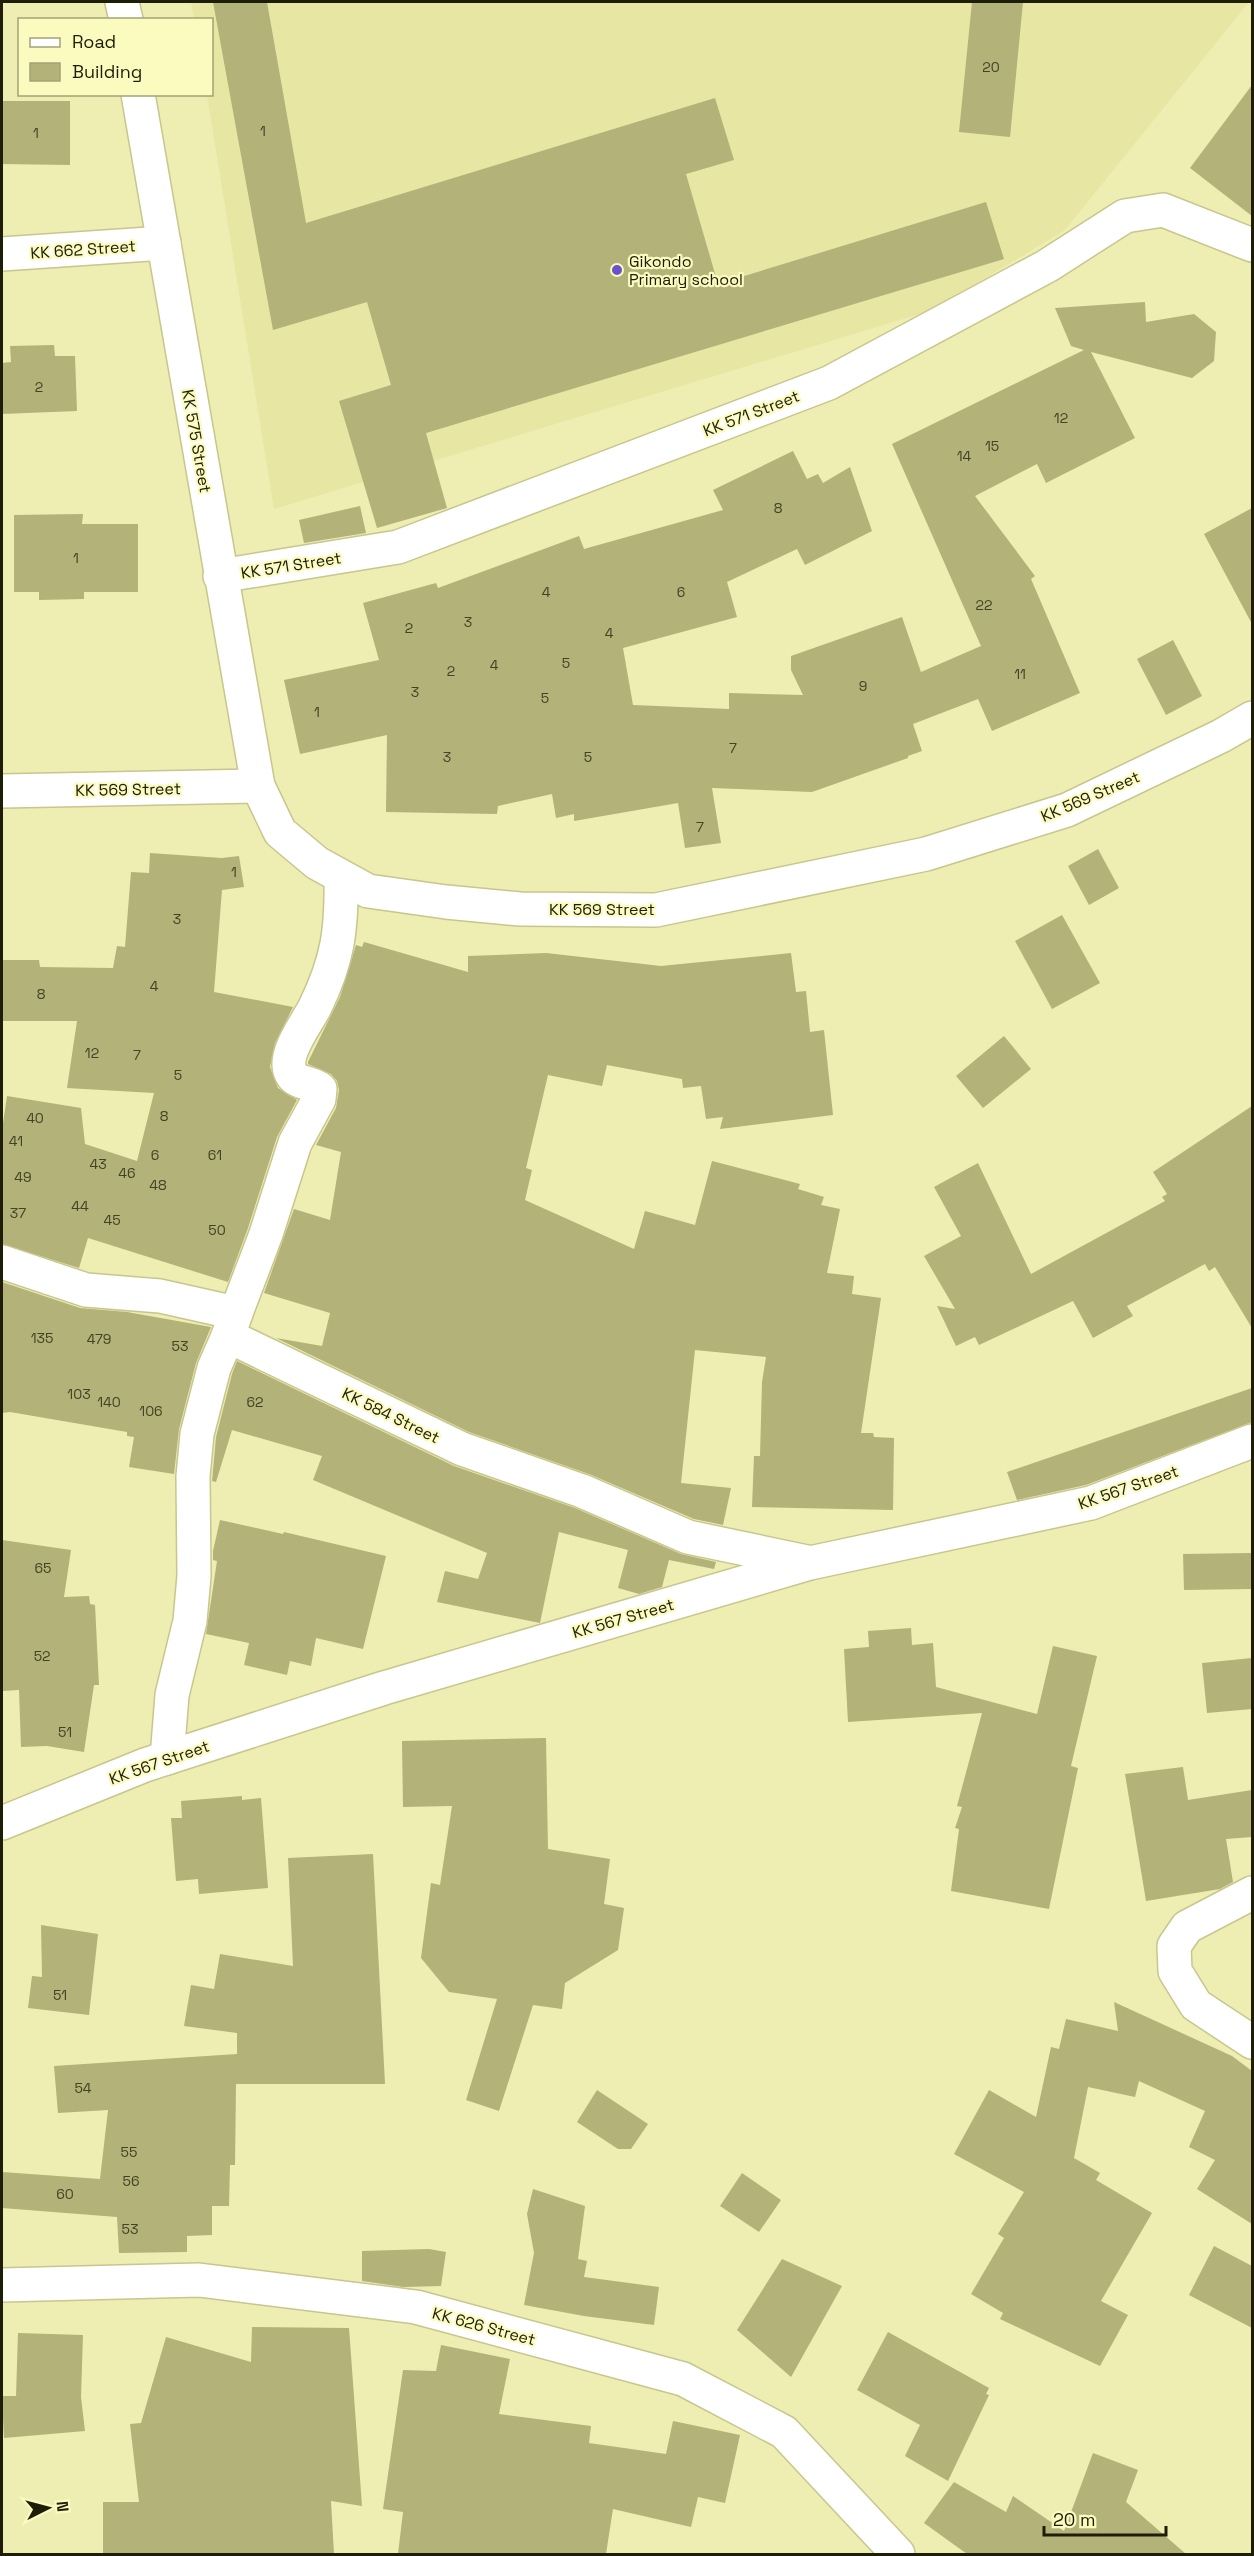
<svg xmlns="http://www.w3.org/2000/svg" width="1254" height="2556" viewBox="0 0 1254 2556" font-family="'Space Grotesk',sans-serif">
  <style>
    .built { fill: #e7e6a3 }
    .building { fill: #b2b279 }
    .lines { fill: none; stroke-linecap: round; stroke-linejoin: round }
    .minor-casing { stroke: #c7c68d; stroke-width: 36 }
    .minor { stroke: #fff; stroke-width: 33 }
    .poi-dot { fill: #6952cb; stroke: #fbfbc0; stroke-width: 2 }
    .labels { text-anchor: middle; stroke-width: 4.5; stroke-linejoin: round; paint-order: stroke }
    .number-label { font-size: 14px; fill: #434224 }
    .street-label { font-size: 16px; fill: #1e1d07; stroke: #fbfbc0 }
    .poi-label { font-size: 16px; fill: #1e1d07; stroke: #fbfbc0; text-anchor: start }
  </style>
  <rect width="100%" height="100%" fill="#eeeeb3"/>
  <!-- built -->
  <polygon class="built" points="191,2 1249,2 1065,230 933,310 274,509 207,95 212,94 212,20 194,19"/>
  <!-- building -->
  <g class="building">
    <polygon points="213,2 267,2 306,223 715,98 734,160 686,174 718,284 986,202 1004,259 426,433 447,508 377,528 339,401 391,385 367,302 273,330"/>
    <polygon points="972,2 1023,2 1010,137 959,132"/>
    <polygon points="1252,85 1252,216 1190,168"/>
    <polygon points="2,101 70,101 70,165 2,164"/>
    <polygon points="1145,302 1146,322 1194,314 1216,332 1214,361 1192,378 1091,352 1135,438 1046,483 1037,464 975,496 1035,576 1031,579 1080,693 992,731 978,699 913,724 922,751 908,756 908,758 812,792 712,788 721,843 685,848 678,803 574,821 574,814 556,818 552,794 498,806 497,814 386,812 387,735 300,754 284,680 379,660 363,603 436,583 438,588 579,536 584,549 723,510 713,490 793,451 807,479 818,474 823,483 850,467 872,531 805,565 797,549 727,582 737,617 623,648 633,705 729,709 729,693 803,695 791,670 791,656 902,617 921,672 981,646 892,444 1084,350 1071,346 1055,308"/>
    <polygon points="54,345 55,356 75,356 77,411 2,414 2,363 11,362 10,346"/>
    <polygon points="360,506 366,533 304,543 299,520"/>
    <polygon points="1252,508 1252,624 1204,534"/>
    <polygon points="83,514 82,524 138,524 138,592 84,592 84,599 39,600 39,592 14,592 14,515"/>
    <polygon points="1173,640 1202,696 1166,715 1137,659"/>
    <polygon points="1098,849 1119,888 1089,905 1068,866"/>
    <polygon points="150,853 222,858 239,856 244,887 222,890 214,992 293,1007 275,1043 270,1067 278,1088 297,1100 277,1137 248,1228 228,1282 88,1238 79,1268 2,1244 2,1130 7,1096 81,1108 85,1144 137,1161 154,1093 67,1088 77,1021 2,1021 2,960 39,960 40,967 113,968 117,946 125,947 131,872 149,873"/>
    <polygon points="1062,915 1100,983 1052,1009 1015,941"/>
    <polygon points="364,942 468,972 468,956 546,953 661,966 791,953 796,992 806,991 810,1032 824,1030 833,1115 720,1129 723,1117 706,1119 701,1086 683,1088 682,1079 607,1065 602,1086 548,1075 526,1168 532,1170 525,1200 634,1249 645,1211 695,1225 712,1161 800,1184 798,1189 824,1197 821,1205 840,1209 827,1273 854,1276 852,1294 881,1298 861,1433 873,1433 874,1437 894,1438 893,1510 752,1507 754,1456 760,1456 762,1382 766,1357 695,1350 681,1483 731,1488 723,1525 694,1519 589,1474 469,1432 276,1338 322,1346 330,1313 264,1293 294,1209 330,1220 341,1152 316,1145 336,1108 339,1090 337,1081 331,1074 308,1064 308,1062 340,997 356,945 362,947"/>
    <polygon points="1004,1036 1031,1069 983,1108 956,1076"/>
    <polygon points="1252,1106 1252,1328 1215,1267 1209,1271 1205,1264 1127,1306 1133,1316 1093,1338 1073,1301 979,1345 975,1337 956,1346 937,1306 955,1309 924,1256 961,1236 934,1187 978,1163 1031,1274 1165,1201 1162,1197 1167,1194 1153,1172"/>
    <polygon points="2,1282 80,1308 127,1312 211,1327 196,1363 179,1429 174,1474 129,1467 134,1437 127,1436 127,1432 10,1412 2,1413"/>
    <polygon points="237,1361 454,1466 575,1508 681,1554 716,1562 714,1569 669,1560 662,1587 639,1594 618,1588 628,1550 559,1532 540,1623 437,1602 445,1571 478,1579 487,1553 313,1480 322,1456 232,1430 216,1482 212,1481 216,1437 232,1374"/>
    <polygon points="1252,1388 1252,1422 1086,1485 1017,1500 1007,1472"/>
    <polygon points="220,1520 283,1534 284,1532 386,1556 363,1649 316,1638 311,1666 290,1661 287,1675 244,1665 249,1643 206,1634 217,1561 213,1560 213,1551"/>
    <polygon points="2,1540 71,1550 64,1597 89,1596 90,1604 95,1605 99,1685 94,1685 84,1752 47,1746 21,1747 19,1690 2,1691"/>
    <polygon points="1252,1553 1252,1589 1184,1590 1183,1554"/>
    <polygon points="911,1628 912,1645 933,1643 936,1687 1037,1714 1053,1646 1097,1656 1071,1766 1078,1768 1049,1909 951,1891 959,1829 955,1828 962,1807 957,1806 982,1713 848,1722 844,1649 869,1647 868,1631"/>
    <polygon points="1252,1658 1252,1709 1207,1713 1202,1663"/>
    <polygon points="546,1738 548,1849 610,1859 604,1904 624,1908 618,1950 565,1983 562,2009 533,2005 499,2111 466,2100 497,1999 449,1992 421,1958 431,1883 440,1885 452,1806 403,1807 402,1741"/>
    <polygon points="1183,1767 1188,1800 1252,1790 1252,1837 1226,1839 1233,1882 1220,1889 1146,1901 1125,1774"/>
    <polygon points="242,1796 242,1800 261,1798 268,1888 199,1894 198,1879 176,1881 171,1818 182,1818 181,1801"/>
    <polygon points="373,1854 385,2084 236,2084 235,2165 230,2165 229,2206 212,2206 212,2235 187,2236 187,2252 119,2253 117,2217 2,2208 2,2172 100,2179 108,2110 58,2113 54,2066 237,2054 237,2033 184,2026 191,1985 214,1989 220,1954 293,1966 288,1858"/>
    <polygon points="41,1925 98,1934 89,2015 28,2008 32,1976 42,1977"/>
    <polygon points="1114,2002 1232,2056 1252,2071 1252,2224 1197,2189 1215,2160 1189,2147 1205,2111 1139,2081 1135,2097 1088,2087 1074,2158 1100,2173 1096,2180 1152,2213 1101,2301 1128,2315 1100,2366 1000,2319 1003,2313 971,2294 1004,2238 998,2234 1024,2192 954,2154 989,2090 1036,2117 1051,2047 1059,2049 1066,2019 1118,2031"/>
    <polygon points="597,2090 648,2124 631,2149 618,2149 577,2122"/>
    <polygon points="742,2173 781,2200 759,2232 720,2206"/>
    <polygon points="533,2189 585,2206 578,2259 587,2261 584,2277 659,2287 654,2325 584,2316 524,2305 534,2253 527,2214"/>
    <polygon points="1214,2246 1252,2266 1252,2328 1189,2295"/>
    <polygon points="429,2249 446,2252 441,2286 403,2287 362,2281 362,2251"/>
    <polygon points="782,2259 842,2286 791,2377 737,2330"/>
    <polygon points="252,2327 349,2328 362,2506 331,2501 334,2554 103,2554 103,2502 139,2502 130,2424 141,2423 166,2337 251,2362"/>
    <polygon points="888,2332 989,2388 986,2394 989,2395 948,2481 905,2456 920,2425 857,2390"/>
    <polygon points="18,2333 83,2335 81,2397 85,2431 4,2438 2,2396 16,2396"/>
    <polygon points="441,2345 510,2359 499,2414 591,2426 589,2443 666,2454 673,2421 740,2435 725,2503 698,2497 691,2527 613,2509 606,2554 398,2554 403,2512 383,2509 403,2370 436,2371"/>
    <polygon points="1093,2453 1138,2470 1126,2502 1186,2554 967,2554 924,2523 954,2482 1006,2512 1013,2496 1064,2531"/>
  </g>
  <g class="lines">
    <defs>
      <g id="minor">
        <polyline points="122,2 126,20"/>
        <polyline points="138,94 258,786"/>
        <polyline points="2,254 164,243"/>
        <polyline points="220,576 398,547 829,383 1047,266 1125,216 1163,210 1252,245"/>
        <polyline points="2,791 258,786 280,832 317,863 368,891 446,902 520,909 656,910 926,854 1067,810 1221,736 1252,718"/>
        <polyline points="2,1262 86,1290 160,1296 236,1313 228,1336 462,1449 582,1491 688,1537 807,1562"/>
        <path d="M 236,1313 L 266,1234 L 295,1143 L 319,1099 L 320,1089 C 312,1082 298,1084 292,1075 C 280,1057 307,1023 315,1007 C 338,960 342,929 341,877"/>
        <polyline points="167,1758 172,1695 190,1621 194,1576 193,1476 197,1434 214,1368 228,1336"/>
        <polyline points="2,1823 145,1765 384,1688 810,1563 1091,1503 1252,1441"/>
        <polyline points="1252,1893 1187,1927 1174,1946 1175,1971 1196,2005 1252,2042"/>
        <polyline points="2,2285 199,2280 416,2307 683,2379 784,2432 898,2554"/>
      </g>
    </defs>
    <!-- minor casing -->
    <use href="#minor" class="minor-casing"/>
    <!-- minor -->
    <use href="#minor" class="minor"/>
  </g>
  <!-- markers -->
  <circle class="poi-dot" cx="617" cy="270" r="6"/>
  <g class="labels">
    <!-- number labels -->
    <g class="number-label">
      <text x="991" y="72">20</text>
      <text x="263" y="136">1</text>
      <text x="36" y="138">1</text>
      <text x="39" y="392">2</text>
      <text x="1061" y="423">12</text>
      <text x="992" y="451">15</text>
      <text x="964" y="461">14</text>
      <text x="778" y="513">8</text>
      <text x="76" y="563">1</text>
      <text x="546" y="597">4</text>
      <text x="681" y="597">6</text>
      <text x="984" y="610">22</text>
      <text x="468" y="627">3</text>
      <text x="409" y="633">2</text>
      <text x="609" y="638">4</text>
      <text x="566" y="668">5</text>
      <text x="494" y="670">4</text>
      <text x="451" y="676">2</text>
      <text x="1020" y="679">11</text>
      <text x="863" y="691">9</text>
      <text x="415" y="697">3</text>
      <text x="545" y="703">5</text>
      <text x="317" y="717">1</text>
      <text x="733" y="753">7</text>
      <text x="447" y="762">3</text>
      <text x="588" y="762">5</text>
      <text x="700" y="832">7</text>
      <text x="234" y="877">1</text>
      <text x="177" y="924">3</text>
      <text x="154" y="991">4</text>
      <text x="41" y="999">8</text>
      <text x="92" y="1058">12</text>
      <text x="137" y="1060">7</text>
      <text x="178" y="1080">5</text>
      <text x="164" y="1121">8</text>
      <text x="35" y="1123">40</text>
      <text x="16" y="1146">41</text>
      <text x="155" y="1160">6</text>
      <text x="215" y="1160">61</text>
      <text x="98" y="1169">43</text>
      <text x="127" y="1178">46</text>
      <text x="23" y="1182">49</text>
      <text x="158" y="1190">48</text>
      <text x="80" y="1211">44</text>
      <text x="18" y="1218">37</text>
      <text x="112" y="1225">45</text>
      <text x="217" y="1235">50</text>
      <text x="42" y="1343">135</text>
      <text x="99" y="1344">479</text>
      <text x="180" y="1351">53</text>
      <text x="79" y="1399">103</text>
      <text x="109" y="1407">140</text>
      <text x="255" y="1407">62</text>
      <text x="151" y="1416">106</text>
      <text x="43" y="1573">65</text>
      <text x="42" y="1661">52</text>
      <text x="65" y="1737">51</text>
      <text x="60" y="2000">51</text>
      <text x="83" y="2093">54</text>
      <text x="129" y="2157">55</text>
      <text x="131" y="2186">56</text>
      <text x="65" y="2199">60</text>
      <text x="130" y="2234">53</text>
    </g>
    <!-- street labels -->
    <g class="street-label">
      <text transform="translate(83 249) rotate(-4)" y="6">KK 662 Street</text>
      <text transform="translate(751 413) rotate(-21)" y="6">KK 571 Street</text>
      <text transform="translate(197 441) rotate(80)" y="6">KK 575 Street</text>
      <text transform="translate(291 565) rotate(-9)" y="6">KK 571 Street</text>
      <text transform="translate(128 789) rotate(-1)" y="6">KK 569 Street</text>
      <text transform="translate(1090 796) rotate(-23)" y="6">KK 569 Street</text>
      <text x="602" y="915">KK 569 Street</text>
      <text transform="translate(391 1415) rotate(26)" y="6">KK 584 Street</text>
      <text transform="translate(1128 1487) rotate(-19)" y="6">KK 567 Street</text>
      <text transform="translate(623 1618) rotate(-16)" y="6">KK 567 Street</text>
      <text transform="translate(159 1762) rotate(-19)" y="6">KK 567 Street</text>
      <text transform="translate(484 2326) rotate(15)" y="6">KK 626 Street</text>
    </g>
    <!-- poi labels -->
    <g class="poi-label">
      <text x="629" y="267">Gikondo<tspan x="629" dy="18">Primary school</tspan></text>
    </g>
  </g>
  <!-- border -->
  <rect width="1254" height="2556" fill="none" stroke="#1e1d07" stroke-width="6"/>
  <!-- legend -->
  <rect x="18" y="18" width="195" height="78" fill="#fbfbc0" stroke="#a3a276" stroke-width="1.5"/>
  <rect x="30" y="38" width="30" height="9" fill="#ffffff" stroke="#a3a276" stroke-width="1.5"/>
  <text x="72" y="48" font-size="18" fill="#1e1d07">Road</text>
  <rect x="30" y="63" width="30" height="18" fill="#b2b279" stroke="#a3a276" stroke-width="1.5"/>
  <text x="72" y="78" font-size="18" fill="#1e1d07">Building</text>
  <!-- north arrow -->
  <g transform="translate(48 2508) rotate(84)" stroke="#fbfbc0" stroke-width="4.5" paint-order="stroke">
  <path d="M0-4.5L10 22L0 15L-10 22Z" fill="#1e1d07"/>
  <text y="-9" font-size="16" font-weight="bold" text-anchor="middle" fill="#1e1d07">N</text>
  </g>
  <!-- scale -->
  <path d="M1044 2526v9h122v-9" fill="none" stroke="#1e1d07" stroke-width="3"/>
  <text x="1053" y="2526" font-size="18" fill="#1e1d07" stroke="#fbfbc0" stroke-width="4.5" paint-order="stroke">20 m</text>
</svg>
